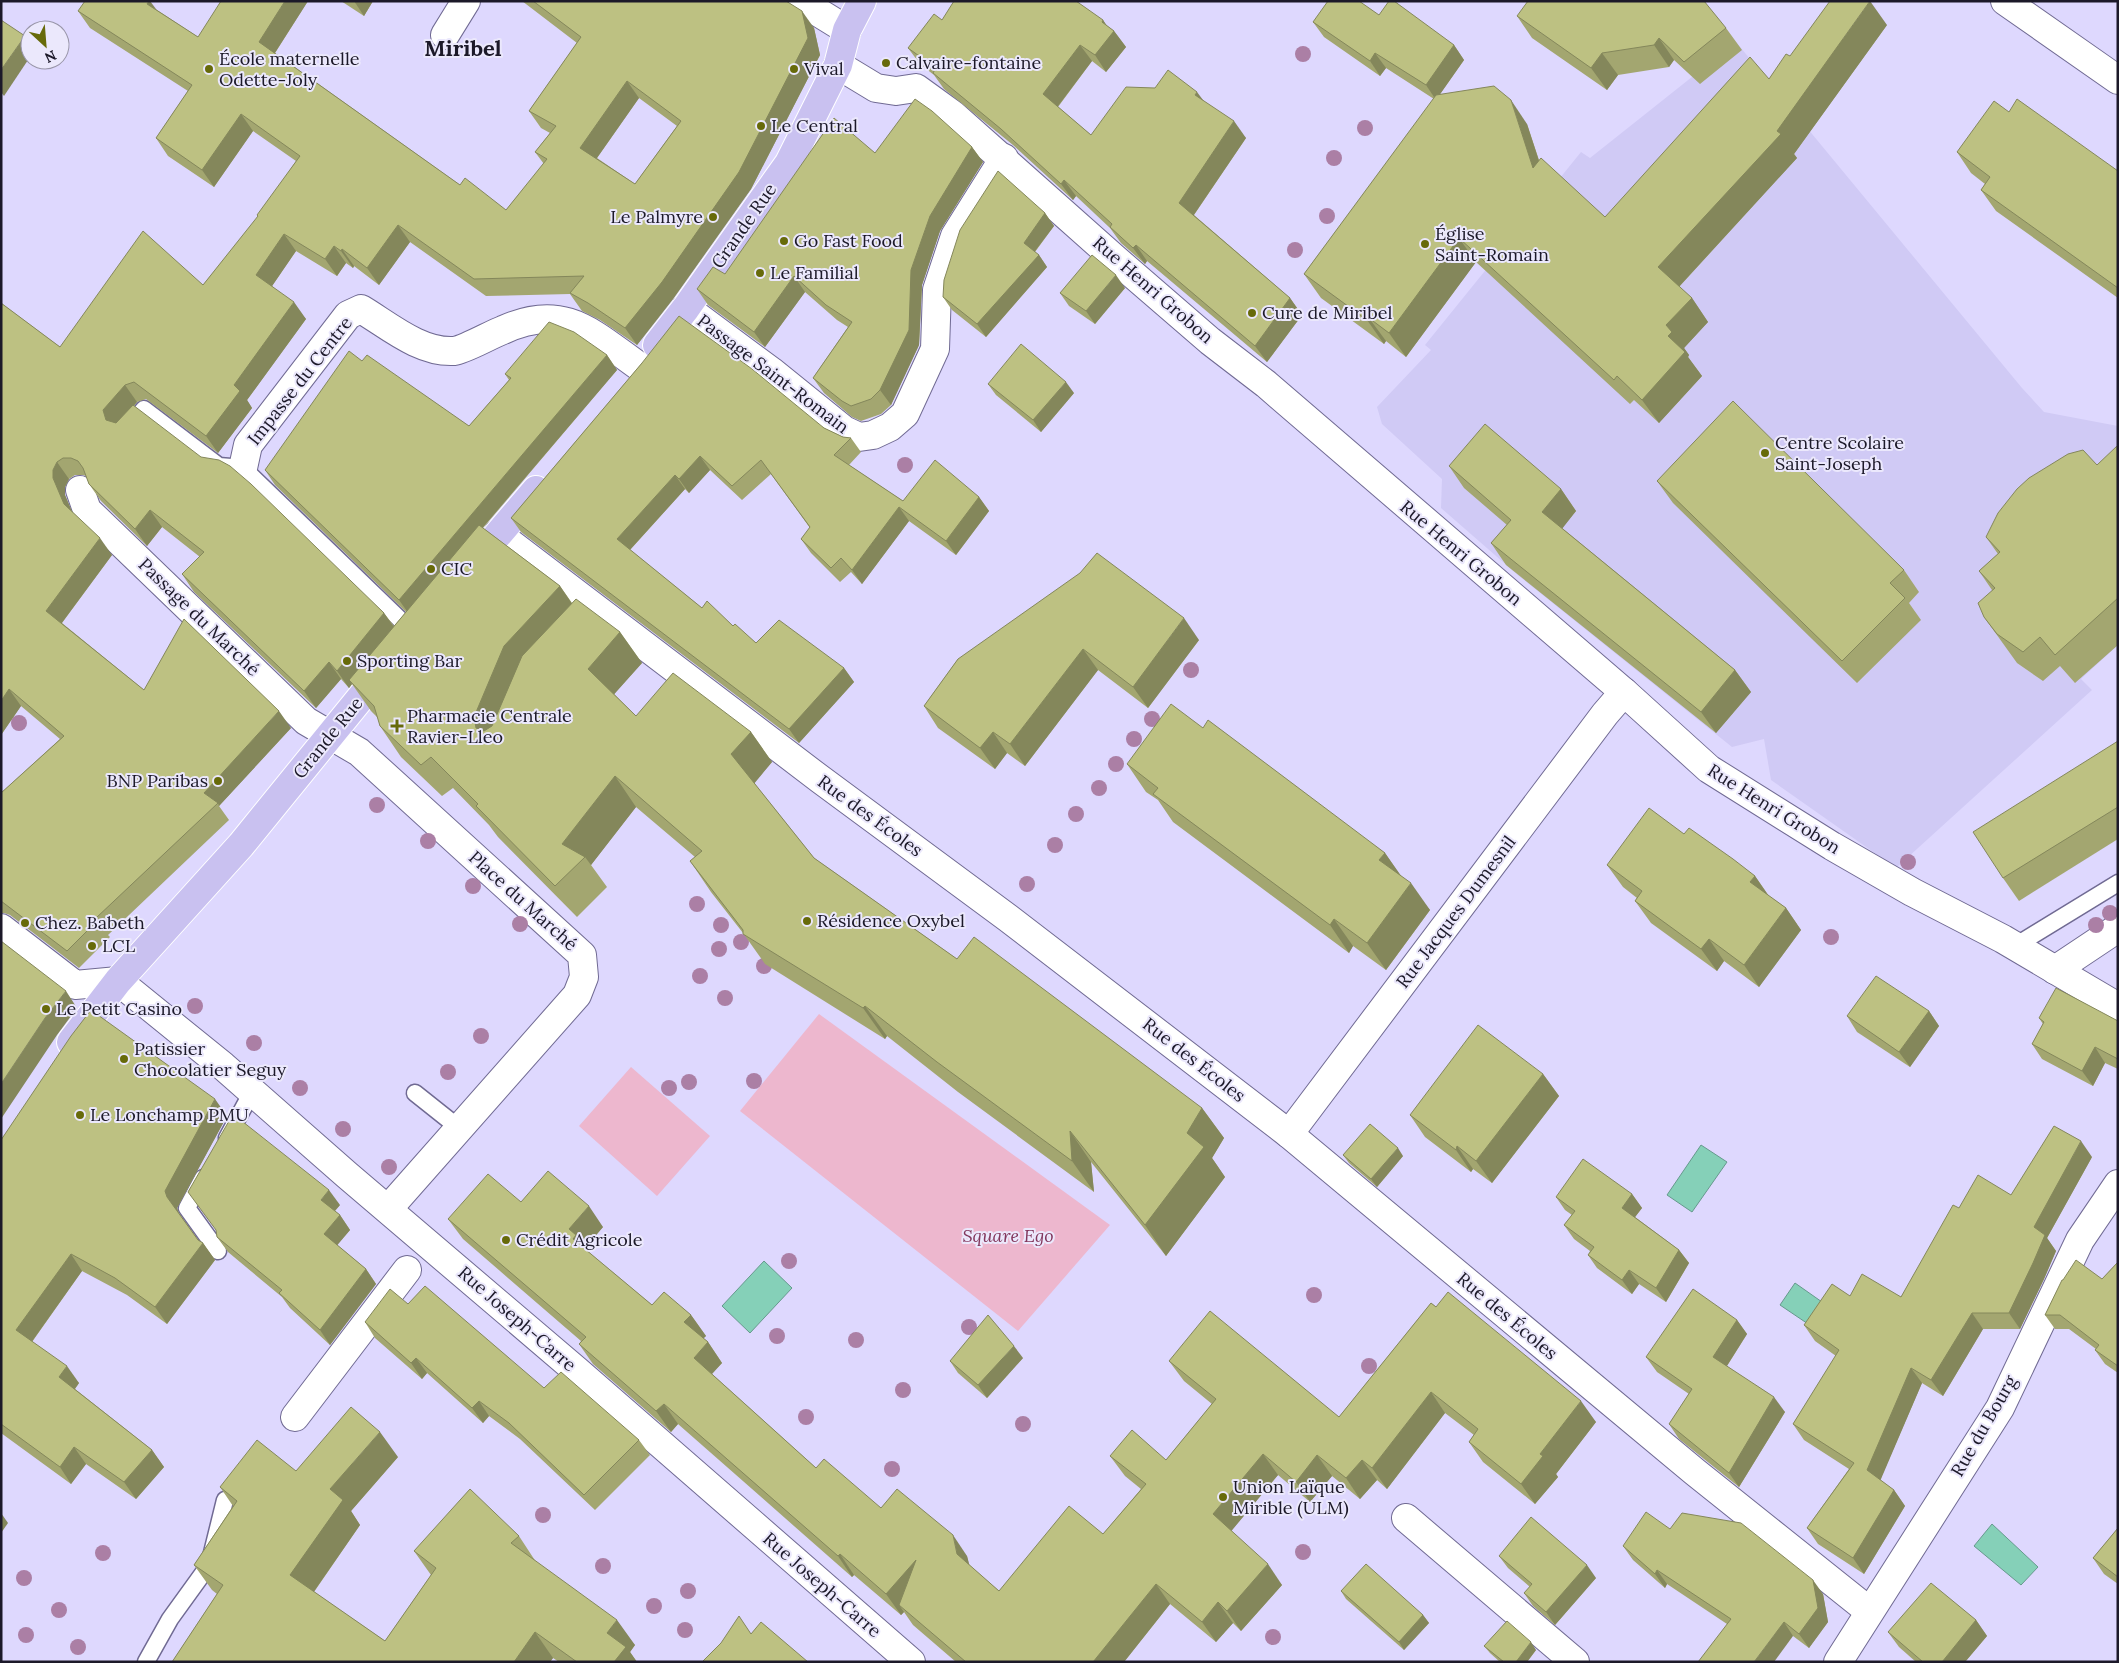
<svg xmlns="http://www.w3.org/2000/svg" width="2119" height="1663" viewBox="0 0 2119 1663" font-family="Lora,serif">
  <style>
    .built { fill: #d0caf5 }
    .green { fill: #edb7ce }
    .water { fill: #85d0b8; stroke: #66998d }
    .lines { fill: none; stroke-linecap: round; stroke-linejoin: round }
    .service-casing { stroke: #706a93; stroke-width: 19 }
    .minor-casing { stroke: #706a93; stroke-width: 30 }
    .tertiary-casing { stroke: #706a93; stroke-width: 30 }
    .primary-casing { stroke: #fff; stroke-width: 30 }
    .service { stroke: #fff; stroke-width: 16 }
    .minor { stroke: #fff; stroke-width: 28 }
    .tertiary { stroke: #fff; stroke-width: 28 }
    .primary { stroke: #c9c1f0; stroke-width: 28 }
    .tree { fill: #ab7fa5 }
    .wall { fill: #a3a670; fill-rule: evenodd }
    .shaded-wall { fill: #84875b }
    .building { fill: #bdc182; stroke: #84875b; fill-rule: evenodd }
    .poi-dot { fill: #676a0a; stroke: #ebe8fc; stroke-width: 2 }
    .labels { text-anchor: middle; stroke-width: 4; stroke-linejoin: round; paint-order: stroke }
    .poi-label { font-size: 18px; fill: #1c1929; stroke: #ebe8fc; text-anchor: start }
    .street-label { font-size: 18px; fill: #1c1929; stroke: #ebe8fc }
    .park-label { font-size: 18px; font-style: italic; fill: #82365c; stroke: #ebe8fc }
    .district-label { font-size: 22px; font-weight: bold; fill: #1c1929; stroke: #ebe8fc }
  </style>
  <rect width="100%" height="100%" fill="#ded8fe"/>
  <!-- built -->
  <polygon class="built" points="1736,42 2022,388 2044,412 2118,426 2118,645 2081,679 2092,690 1896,868 1771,780 1764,739 1732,747 1519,576 1441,508 1442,479 1382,424 1377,407 1431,350 1425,345 1581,152 1590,158"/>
  <!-- green -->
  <g class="green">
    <polygon points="819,1014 1110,1225 1018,1331 740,1111"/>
    <polygon points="631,1067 710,1136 657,1196 579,1126"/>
  </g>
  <!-- water -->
  <g class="water">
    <polygon points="1701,1145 1727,1162 1692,1212 1667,1195"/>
    <polygon points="764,1261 792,1288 750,1333 722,1306"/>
    <polygon points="1795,1283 1832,1309 1817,1330 1780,1305"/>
    <polygon points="1992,1524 2038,1567 2021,1585 1974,1546"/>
  </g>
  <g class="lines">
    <defs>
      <g id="service">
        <polyline points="127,429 144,409 219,466 243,468 414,633"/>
        <polyline points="2015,946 2118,883"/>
        <polyline points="415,1093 459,1128"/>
        <polyline points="227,1138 252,1092"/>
        <polyline points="203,1178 187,1208 218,1251"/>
        <polyline points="146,1662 170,1619 209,1565 225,1500"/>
      </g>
      <g id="minor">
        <polyline points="800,1 847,30"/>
        <polyline points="2005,1 2118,80"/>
        <polyline points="445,35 466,1"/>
        <polyline points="838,65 876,88 896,91 916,88 952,114 1114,258 1210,341 1266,384 1624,692 1709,769 1832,846 1912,892 2003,939 2118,1007"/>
        <polyline points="686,308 771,371 844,430 859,437 873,435 890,427 905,414 935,349 937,290 955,236 1004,158"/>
        <path d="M 243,468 L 248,445 L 348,315 L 361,309 C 388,325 420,353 454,351 C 464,350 492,334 503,330 C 564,302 592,333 640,367"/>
        <polyline points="80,490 87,510 306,721 359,752 582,955 584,977 577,995 388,1209"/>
        <polyline points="498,534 820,779 1008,918 1289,1134 1695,1472 1869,1611"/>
        <polyline points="1,928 75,985 118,981"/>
        <polyline points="2055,970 2118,928"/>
        <polyline points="1289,1134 1605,714 1624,692"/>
        <polyline points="295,1417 407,1270"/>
        <polyline points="1406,1518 1575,1662"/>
        <polyline points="1838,1662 2000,1408 2080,1240 2118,1184"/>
      </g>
      <polyline id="tertiary" points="118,981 223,1066 347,1175 577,1371 911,1662"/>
      <g id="primary">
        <polyline points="657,345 686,308 789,163 838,65 847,30 862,1"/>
        <polyline points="472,565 536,490"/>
        <polyline points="71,1042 118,981 241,845 384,669"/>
      </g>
    </defs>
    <!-- service casing -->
    <use href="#service" class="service-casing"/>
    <!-- minor casing -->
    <use href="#minor" class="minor-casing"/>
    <!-- tertiary casing -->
    <use href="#tertiary" class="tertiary-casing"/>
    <!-- primary casing -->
    <use href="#primary" class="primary-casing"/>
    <!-- service -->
    <use href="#service" class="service"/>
    <!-- minor -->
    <use href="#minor" class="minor"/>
    <!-- tertiary -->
    <use href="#tertiary" class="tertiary"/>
    <!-- primary -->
    <use href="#primary" class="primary"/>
  </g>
  <!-- trees -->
  <g class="tree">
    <circle cx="1303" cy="54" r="8"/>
    <circle cx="1365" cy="128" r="8"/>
    <circle cx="1334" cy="158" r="8"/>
    <circle cx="1327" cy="216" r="8"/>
    <circle cx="1295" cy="250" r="8"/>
    <circle cx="905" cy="465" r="8"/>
    <circle cx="1191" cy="670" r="8"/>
    <circle cx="1152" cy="719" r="8"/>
    <circle cx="19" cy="723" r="8"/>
    <circle cx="1134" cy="739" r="8"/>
    <circle cx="1116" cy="764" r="8"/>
    <circle cx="1099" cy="788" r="8"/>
    <circle cx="377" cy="805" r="8"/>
    <circle cx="1076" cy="814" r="8"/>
    <circle cx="428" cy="841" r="8"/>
    <circle cx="1055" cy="845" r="8"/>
    <circle cx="1908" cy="862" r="8"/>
    <circle cx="1027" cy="884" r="8"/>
    <circle cx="473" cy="886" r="8"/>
    <circle cx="697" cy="904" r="8"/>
    <circle cx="2110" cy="913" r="8"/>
    <circle cx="520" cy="924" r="8"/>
    <circle cx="721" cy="925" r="8"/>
    <circle cx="2096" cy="925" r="8"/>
    <circle cx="1831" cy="937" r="8"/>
    <circle cx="741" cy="942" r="8"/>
    <circle cx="719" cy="949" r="8"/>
    <circle cx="764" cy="966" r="8"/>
    <circle cx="700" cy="976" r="8"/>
    <circle cx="725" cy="998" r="8"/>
    <circle cx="195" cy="1006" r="8"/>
    <circle cx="481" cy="1036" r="8"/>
    <circle cx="254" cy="1043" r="8"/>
    <circle cx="448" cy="1072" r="8"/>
    <circle cx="754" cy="1081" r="8"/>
    <circle cx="689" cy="1082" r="8"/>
    <circle cx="300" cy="1088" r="8"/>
    <circle cx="669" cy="1088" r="8"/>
    <circle cx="343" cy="1129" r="8"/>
    <circle cx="389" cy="1167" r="8"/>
    <circle cx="789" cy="1261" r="8"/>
    <circle cx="1314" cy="1295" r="8"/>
    <circle cx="969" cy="1327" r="8"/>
    <circle cx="777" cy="1336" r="8"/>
    <circle cx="856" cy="1340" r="8"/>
    <circle cx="1369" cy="1366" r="8"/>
    <circle cx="903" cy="1390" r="8"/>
    <circle cx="806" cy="1417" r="8"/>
    <circle cx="1023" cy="1424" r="8"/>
    <circle cx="892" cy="1469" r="8"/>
    <circle cx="543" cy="1515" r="8"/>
    <circle cx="1303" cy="1552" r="8"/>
    <circle cx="103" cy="1553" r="8"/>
    <circle cx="603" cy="1566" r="8"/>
    <circle cx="24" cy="1578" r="8"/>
    <circle cx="688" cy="1591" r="8"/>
    <circle cx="654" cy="1606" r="8"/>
    <circle cx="59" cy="1610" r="8"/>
    <circle cx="685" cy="1630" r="8"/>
    <circle cx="26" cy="1635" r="8"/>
    <circle cx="1273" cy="1637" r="8"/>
    <circle cx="78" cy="1647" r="8"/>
  </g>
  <!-- wall -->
  <g class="wall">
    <path d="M 308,1 L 275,53 L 460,185 L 506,210 L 544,164 L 535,152 L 550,133 L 541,128 L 529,111 L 577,43 L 522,1 L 786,1 L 814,28 L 820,55 L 751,189 L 673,299 L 637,345 L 600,320 L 582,311 L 570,294 L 486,296 L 410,242 L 379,285 L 354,266 L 353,268 L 346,263 L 337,276 L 296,251 L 272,286 L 306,319 L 247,400 L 252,408 L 218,453 L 146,399 L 137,402 L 134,406 L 384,613 L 394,626 L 406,612 L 275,485 L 265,470 L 362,361 L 469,426 L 509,380 L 505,374 L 607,355 L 617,370 L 483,528 L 560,586 L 572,603 L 620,632 L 642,663 L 614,694 L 636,716 L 751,732 L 772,762 L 754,783 L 814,858 L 957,959 L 1202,1108 L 1224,1138 L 1212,1158 L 1225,1177 L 1166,1256 L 1091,1162 L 1094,1192 L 958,1092 L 887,1036 L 885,1039 L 765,964 L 743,933 L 711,892 L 690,861 L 695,857 L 636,807 L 591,865 L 607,887 L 577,917 L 498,837 L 489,825 L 453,788 L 442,796 L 401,757 L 380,726 L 378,718 L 371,711 L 352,684 L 349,688 L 341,679 L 316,708 L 194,592 L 182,574 L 200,557 L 162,527 L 147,546 L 101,501 L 89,484 L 86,476 L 83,475 L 75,475 L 69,479 L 65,487 L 65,495 L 72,512 L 112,555 L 62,623 L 144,690 L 291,728 L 219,806 L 229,820 L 108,935 L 110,937 L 79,968 L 10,915 L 4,913 L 1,913 L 1,793 L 60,739 L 21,706 L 1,735 L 1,303 L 60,347 L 203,285 L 258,217 L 296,161 L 253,131 L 214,187 L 168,156 L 156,138 L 188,91 L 90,28 L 78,11 L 157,10 L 198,37 ZM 639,98 L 677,126 L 635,184 L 597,158 Z"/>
    <polygon points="341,1 373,1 364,16"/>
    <polygon points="1379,15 1454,45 1464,60 1440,94 1527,124 1539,160 1605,217 1769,79 1790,56 1887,25 1794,154 1797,158 1679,287 1692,298 1708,322 1684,348 1689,355 1688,357 1702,376 1659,423 1634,400 1630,404 1476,262 1406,357 1386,341 1384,344 1321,298 1304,274 1434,99 1386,68 1380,76 1324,37 1313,22"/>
    <polygon points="1517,16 1726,28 1742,50 1700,84 1674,60 1669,67 1618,75 1607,90 1532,38"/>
    <polygon points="942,20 1103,20 1106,25 1114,31 1126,47 1106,72 1092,61 1058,107 1091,135 1203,101 1246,138 1194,215 1290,298 1302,315 1267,362 1147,261 1145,264 1121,243 1110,228 1076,196 1073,200 1013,145 944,89 934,75 920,64 908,48"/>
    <polygon points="2009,112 2118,171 2118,298 1996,211 1981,190 1985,184 1971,173 1957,152"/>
    <polygon points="972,147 983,162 940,231 922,285 919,345 891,405 881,414 861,421 852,417 824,393 813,378 848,327 837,320 805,292 765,347 708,305 697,289 725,274 875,153"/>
    <polygon points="1045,213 1054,226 1035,252 1039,255 1047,267 986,337 952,310 943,297"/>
    <polygon points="1125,288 1095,324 1069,306 1060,293"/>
    <polygon points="642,363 824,428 843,437 851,438 861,452 849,465 903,501 979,497 989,511 956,555 909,521 862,584 851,572 840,582 811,553 801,539 810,528 771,474 742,500 710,470 689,493 685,489 630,550 702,608 733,626 756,643 844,668 854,682 799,743 521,532 511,518"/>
    <polygon points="988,384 1074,393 1041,432 996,395"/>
    <polygon points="2118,447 2118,645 2075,683 2060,666 2043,681 2017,663 1984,617 1992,590 1979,571 1998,554 1986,537 2097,465"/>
    <polygon points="1449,466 1561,489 1576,511 1562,528 1735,670 1751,692 1716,733 1506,565 1491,543 1507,525 1464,488"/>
    <polygon points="1657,481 1904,570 1919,592 1909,603 1921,620 1857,683 1673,503"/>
    <polygon points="1199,640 1148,708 1098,670 1025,766 1007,753 995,769 938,728 924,706 958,659"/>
    <polygon points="1203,728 1385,853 1400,875 1430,910 1386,970 1353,946 1349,953 1173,822 1158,800 1146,792 1127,764"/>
    <polygon points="2118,741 2118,839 2019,901 2003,878"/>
    <polygon points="1684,834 1755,876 1769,896 1786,908 1801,930 1759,987 1724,961 1717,971 1651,923 1635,901 1637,898 1623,887 1607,865"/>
    <polygon points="1929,1011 1939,1026 1910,1067 1857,1032 1847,1016"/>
    <polygon points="2039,1018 2118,1021 2118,1069 2105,1063 2093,1086 2042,1059 2032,1044 2043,1024"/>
    <polygon points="1543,1074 1559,1096 1492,1183 1473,1169 1471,1172 1425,1137 1410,1115"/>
    <polygon points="227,1116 177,1208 179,1213 198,1240 203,1243 215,1260 167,1324 127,1295 82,1271 32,1342 79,1383 75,1389 152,1450 164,1467 136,1499 86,1464 71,1484 1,1433 1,1140"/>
    <polygon points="1343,1155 1403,1156 1377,1187 1349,1163"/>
    <polygon points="2092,1157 2047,1238 2056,1251 2044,1279 2020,1329 1983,1329 1943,1396 1922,1383 1880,1480 1894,1490 1905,1506 1864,1574 1818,1544 1807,1528 1849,1469 1804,1440 1793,1424 1836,1356 1815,1341 1804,1325 1850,1296 1901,1297 1959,1208 2011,1195"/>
    <polygon points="1632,1194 1642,1208 1635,1217 1679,1250 1689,1263 1666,1302 1639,1284 1632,1294 1597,1268 1588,1255 1590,1251 1574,1239 1564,1225 1572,1215 1565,1210 1556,1197"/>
    <polygon points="521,1202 603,1227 585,1248 586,1250 652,1305 691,1315 706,1336 703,1338 708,1342 722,1363 712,1374 816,1468 881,1508 967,1556 969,1565 999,1591 1103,1534 1141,1489 1125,1476 1110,1456 1166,1460 1212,1404 1184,1381 1169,1361 1339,1417 1431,1303 1596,1422 1556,1474 1558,1477 1535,1504 1483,1462 1469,1442 1474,1435 1445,1413 1387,1489 1377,1480 1360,1499 1332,1476 1310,1502 1278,1475 1231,1531 1282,1585 1241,1631 1233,1623 1216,1642 1170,1604 1124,1662 956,1662 913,1625 904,1612 901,1615 854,1575 852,1577 678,1424 671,1432 593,1364 579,1344 581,1341 463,1239 448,1219"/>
    <polygon points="340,1205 335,1211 340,1215 350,1230 337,1245 366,1269 376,1284 330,1345 290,1308 282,1297 228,1252 217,1237"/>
    <polygon points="2118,1262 2118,1373 2105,1364 2095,1350 2096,1349 2069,1329 2055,1329 2045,1315 2063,1280 2102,1279"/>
    <polygon points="408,1304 544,1388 639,1440 650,1455 595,1510 520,1439 489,1416 483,1423 427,1373 422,1379 375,1338 365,1322"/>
    <polygon points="1737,1320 1747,1334 1727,1366 1785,1412 1739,1487 1679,1439 1669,1424 1689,1394 1657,1372 1646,1357"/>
    <polygon points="1023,1358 987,1398 958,1373 950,1361"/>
    <polygon points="398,1457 351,1511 360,1525 314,1592 385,1641 431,1575 414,1551 519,1536 536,1562 635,1645 630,1652 637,1662 559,1662 553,1658 550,1662 172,1662 217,1594 212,1590 194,1565 233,1506 220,1487 296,1471"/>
    <polygon points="2118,1528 2118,1584 2104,1574 2093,1558"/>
    <polygon points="1670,1529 1823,1594 1828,1622 1809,1648 1793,1636 1727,1624 1667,1584 1665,1588 1633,1560 1623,1546"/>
    <polygon points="1499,1556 1596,1578 1555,1625 1533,1606 1524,1593 1530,1587 1508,1568"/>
    <polygon points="1341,1591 1423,1615 1429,1623 1404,1650 1346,1599"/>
    <polygon points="1976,1620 1987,1636 1965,1662 1916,1662 1899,1647 1888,1632"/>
    <polygon points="1484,1646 1536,1650 1527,1662 1500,1662 1490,1653"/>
  </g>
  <!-- shaded-wall -->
  <g class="shaded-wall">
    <polygon points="149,1 150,1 162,17 147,4"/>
    <polygon points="285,1 308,1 271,59 259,42"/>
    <polygon points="354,1 373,1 364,16"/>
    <polygon points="1870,1 1887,25 1794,154 1797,158 1675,291 1658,267 1777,131"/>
    <polygon points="802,11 814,28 820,55 751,189 673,299 637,345 625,328"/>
    <polygon points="1103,20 1112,33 1114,31 1126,47 1106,72 1095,55 1102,22"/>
    <polygon points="25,36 30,44 30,57 4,96 1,92 1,70"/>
    <polygon points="1659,38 1674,60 1669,67 1654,45"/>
    <polygon points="1080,45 1092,61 1055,110 1043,94"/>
    <polygon points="1454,45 1464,60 1436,100 1426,85"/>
    <polygon points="1375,53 1386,68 1380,76 1370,61"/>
    <polygon points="1602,53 1618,75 1607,90 1591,68"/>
    <polygon points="627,81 639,98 592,165 580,148"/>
    <polygon points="1197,92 1209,108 1195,95"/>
    <polygon points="1511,100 1527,124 1549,192 1533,168"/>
    <polygon points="241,114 253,131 214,187 202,170"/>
    <polygon points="1234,121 1246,138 1191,219 1179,203"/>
    <polygon points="972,147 983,162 940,231 922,285 919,345 891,405 880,390 911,270 930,216"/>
    <polygon points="1064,180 1076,196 1073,200 1061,184"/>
    <polygon points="1045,213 1054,226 1032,255 1024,243"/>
    <polygon points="398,225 410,242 379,285 367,268"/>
    <polygon points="284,234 296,251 268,292 256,275"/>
    <polygon points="1459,238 1476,262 1406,357 1389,333"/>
    <polygon points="1136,245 1147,261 1145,264 1133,248"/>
    <polygon points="334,246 346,263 337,276 325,259"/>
    <polygon points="342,249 354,266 353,268 341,251"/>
    <polygon points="1039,255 1047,267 986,337 977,324"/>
    <polygon points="1116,275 1125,288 1095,324 1086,311"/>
    <polygon points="794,276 805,292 765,347 754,332"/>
    <polygon points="1290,298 1302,315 1267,362 1255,346"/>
    <polygon points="1692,298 1708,322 1684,348 1689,355 1688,357 1702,376 1659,423 1642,400 1668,336 1666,325"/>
    <polygon points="294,302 306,319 247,400 252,408 218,453 206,436 234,385"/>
    <polygon points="1369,318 1386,341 1384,344 1367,320"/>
    <polygon points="607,355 617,370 409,614 399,600"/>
    <polygon points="1066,382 1074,393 1041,432 1033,420"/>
    <polygon points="125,385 137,402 115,427 106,420 103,410"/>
    <polygon points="700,456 710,470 689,493 679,479"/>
    <polygon points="57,462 69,479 65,487 65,495 76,521 64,504 53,478 53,470"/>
    <polygon points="675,475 685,489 627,553 617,539"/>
    <polygon points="1561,489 1576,511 1558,534 1542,512"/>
    <polygon points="979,497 989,511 956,555 946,541"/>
    <polygon points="899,507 909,521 862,584 852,570"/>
    <polygon points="150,510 162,527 147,546 135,529"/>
    <polygon points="100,538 112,555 58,628 46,611"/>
    <polygon points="560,586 581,617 497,758 476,728 474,717 504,646"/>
    <polygon points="384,613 396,630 349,680 352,684 349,688 337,671"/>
    <polygon points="1184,618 1199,640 1148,708 1133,687"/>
    <polygon points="620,632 642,663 609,700 588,669"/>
    <polygon points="1083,649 1098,670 1025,766 1010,744"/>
    <polygon points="329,662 341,679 316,708 304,691"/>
    <polygon points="844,668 854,682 799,743 789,729"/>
    <polygon points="1735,670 1751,692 1716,733 1701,712"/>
    <polygon points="9,689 21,706 1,735 1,701"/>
    <polygon points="279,711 291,728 219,806 218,803 204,793"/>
    <polygon points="751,732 772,762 753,785 731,754"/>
    <polygon points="993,732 1007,753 995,769 980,748"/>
    <polygon points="615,776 636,807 591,865 585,857 562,844"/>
    <polygon points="1385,853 1404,880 1379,860"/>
    <polygon points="1755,876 1770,898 1750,882"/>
    <polygon points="1411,883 1430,910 1386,970 1367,943"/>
    <polygon points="1786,908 1801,930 1759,987 1744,965"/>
    <polygon points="1334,919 1353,946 1349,953 1330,925"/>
    <polygon points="1709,939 1724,961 1717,971 1701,949"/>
    <polygon points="66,991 77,1008 57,1035 1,1119 1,1084 45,1018"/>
    <polygon points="865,1006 887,1036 885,1039 863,1008"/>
    <polygon points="1929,1011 1939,1026 1910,1067 1899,1052"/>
    <polygon points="2095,1047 2105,1063 2093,1086 2082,1071"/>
    <polygon points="1543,1074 1559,1096 1492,1183 1476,1161"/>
    <polygon points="215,1099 227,1116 177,1208 179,1214 167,1197 165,1191"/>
    <polygon points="1202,1108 1224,1138 1212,1158 1225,1177 1166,1256 1145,1225 1187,1133"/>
    <polygon points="1070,1131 1091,1162 1094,1192 1072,1161"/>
    <polygon points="2081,1141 2092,1157 2047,1238 2056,1251 2044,1279 2020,1329 2009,1313 2034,1227"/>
    <polygon points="1457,1146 1473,1169 1471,1172 1456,1150"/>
    <polygon points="1398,1148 1403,1156 1377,1187 1371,1179"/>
    <polygon points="329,1190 340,1205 332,1214 321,1200"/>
    <polygon points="1632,1194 1642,1208 1632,1221 1622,1208"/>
    <polygon points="589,1206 603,1227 585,1248 591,1256 573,1239 569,1229"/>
    <polygon points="340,1215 350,1230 334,1249 324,1234"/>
    <polygon points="203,1243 215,1260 167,1324 155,1307"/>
    <polygon points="1679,1250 1689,1263 1666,1302 1656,1288"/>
    <polygon points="71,1254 82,1271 28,1347 16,1330"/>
    <polygon points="366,1269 376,1284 330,1345 320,1330"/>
    <polygon points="1629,1270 1639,1284 1632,1294 1622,1280"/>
    <polygon points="1972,1313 1983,1329 1943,1396 1931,1380"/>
    <polygon points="691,1315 706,1336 699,1343 684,1322"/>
    <polygon points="1737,1320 1747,1334 1723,1372 1713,1357"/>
    <polygon points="708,1342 722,1363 708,1378 694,1358"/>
    <polygon points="1014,1346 1023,1358 987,1398 978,1385"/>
    <polygon points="416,1358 427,1373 422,1379 411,1363"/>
    <polygon points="67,1366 79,1383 71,1394 59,1377"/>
    <polygon points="1911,1368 1922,1383 1878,1486 1867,1470"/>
    <polygon points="1431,1392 1445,1413 1387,1489 1372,1468"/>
    <polygon points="1774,1397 1785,1412 1739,1487 1729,1473"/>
    <polygon points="479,1401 489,1416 483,1423 472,1408"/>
    <polygon points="1581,1401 1596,1422 1556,1474 1558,1477 1535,1504 1521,1484 1540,1454"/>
    <polygon points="664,1404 678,1424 671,1432 656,1411"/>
    <polygon points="380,1432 398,1457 351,1511 360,1525 308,1600 290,1575 330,1489"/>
    <polygon points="74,1447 86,1464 71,1484 60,1467"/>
    <polygon points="152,1450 164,1467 136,1499 124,1482"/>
    <polygon points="1263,1454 1278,1475 1228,1535 1213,1514"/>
    <polygon points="1317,1455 1332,1476 1310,1502 1296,1482"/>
    <polygon points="1362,1460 1377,1480 1360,1499 1346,1478"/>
    <polygon points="1894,1490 1905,1506 1864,1574 1853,1558"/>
    <polygon points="1,1513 8,1523 1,1533"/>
    <polygon points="953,1535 967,1556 972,1575 957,1554"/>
    <polygon points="840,1554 854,1575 852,1577 838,1556"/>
    <polygon points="916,1560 899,1605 904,1612 901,1615 886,1594"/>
    <polygon points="1268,1564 1282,1585 1241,1631 1227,1611"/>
    <polygon points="1587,1565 1596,1578 1555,1625 1546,1612"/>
    <polygon points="1657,1570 1667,1584 1665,1588 1655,1574"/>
    <polygon points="1813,1580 1823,1594 1828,1622 1809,1648 1799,1634"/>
    <polygon points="1156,1584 1170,1604 1124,1662 1093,1662"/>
    <polygon points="1218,1602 1233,1623 1216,1642 1202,1622"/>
    <polygon points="1423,1615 1429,1623 1404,1650 1399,1642"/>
    <polygon points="617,1620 635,1645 630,1652 637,1662 614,1662 607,1633"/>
    <polygon points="1976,1620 1987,1636 1965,1662 1942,1662"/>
    <polygon points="1784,1622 1793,1636 1774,1662 1754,1662"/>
    <polygon points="535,1632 553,1658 550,1662 514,1662"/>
    <polygon points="1531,1642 1536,1650 1527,1662 1516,1662"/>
  </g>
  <!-- building -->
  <g class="building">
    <path d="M 85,1 L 149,1 L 147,4 L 198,37 L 221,1 L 285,1 L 259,42 L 460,185 L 465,178 L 506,210 L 547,159 L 535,152 L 556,126 L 529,111 L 581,37 L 533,1 L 786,1 L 802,11 L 808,38 L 739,172 L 662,282 L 625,328 L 588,303 L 570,293 L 584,276 L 474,279 L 398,225 L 367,268 L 342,249 L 341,251 L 334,246 L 325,259 L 284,234 L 256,275 L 294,302 L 234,385 L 240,391 L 206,436 L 134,382 L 125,385 L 103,410 L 106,420 L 116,423 L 133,405 L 201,457 L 219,460 L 230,466 L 251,484 L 384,613 L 337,671 L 329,662 L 304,691 L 182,574 L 204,552 L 150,510 L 135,529 L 89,484 L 83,468 L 78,461 L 71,458 L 63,458 L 57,462 L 53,470 L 53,478 L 64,504 L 100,538 L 46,611 L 144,690 L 184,619 L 279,711 L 204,793 L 218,803 L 96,918 L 98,920 L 67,951 L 1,901 L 1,793 L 64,736 L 9,689 L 1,701 L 1,303 L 60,347 L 143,231 L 203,285 L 258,216 L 257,215 L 300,156 L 241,114 L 202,170 L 156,138 L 192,85 L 78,11 ZM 627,81 L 681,121 L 635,184 L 580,148 Z"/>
    <polygon points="954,1 1076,1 1103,20 1102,22 1114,31 1095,55 1080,45 1043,94 1091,135 1126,87 1155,88 1168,70 1197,92 1195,95 1234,121 1179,203 1290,298 1255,346 1136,245 1133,248 1110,227 1112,224 1064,180 1061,184 1001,129 933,73 936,68 908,48 934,14 942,20"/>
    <polygon points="1328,1 1359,1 1379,15 1389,1 1394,1 1454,45 1426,85 1375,53 1370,61 1313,22"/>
    <polygon points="1528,1 1704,1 1726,28 1684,62 1659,38 1654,45 1602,53 1591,68 1517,16"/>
    <polygon points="1830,1 1870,1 1777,131 1781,134 1658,267 1692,298 1666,325 1672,332 1668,336 1685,352 1642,400 1617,376 1614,380 1459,238 1389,333 1369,318 1367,320 1304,274 1436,95 1494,86 1511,100 1533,168 1541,158 1605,217 1750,57 1769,79 1786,54 1790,56"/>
    <polygon points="1,20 25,36 1,70"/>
    <polygon points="915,99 932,111 972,147 930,216 911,270 909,330 880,390 871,399 851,406 842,401 813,378 852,322 826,305 794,276 754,332 697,289 713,267 725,274 834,118 875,153"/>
    <polygon points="2017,99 2118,171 2118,288 1981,190 1990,177 1957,152 1994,101 2009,112"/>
    <polygon points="998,171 1045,213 1024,243 1039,255 977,324 943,297 944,280 960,230"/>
    <polygon points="1092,255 1116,275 1086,311 1060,293"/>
    <polygon points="679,316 752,369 824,428 843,437 851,438 834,455 903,501 935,460 979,497 946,541 899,507 852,570 841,558 831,568 801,539 810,527 761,460 732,486 700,456 679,479 675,475 617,539 702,608 707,601 733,626 735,624 756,643 779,620 844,668 789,729 511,518 642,363"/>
    <polygon points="549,322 574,332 607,355 399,600 265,470 349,351 362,361 367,355 469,426 511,378 505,374"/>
    <polygon points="1021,344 1066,382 1033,420 988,384"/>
    <polygon points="1733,401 1904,570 1890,583 1905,598 1842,661 1657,481"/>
    <polygon points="1485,424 1561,489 1542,512 1735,670 1701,712 1491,543 1511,520 1449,466"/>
    <polygon points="2117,446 2118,598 2055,655 2040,637 2023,652 1997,634 1984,617 1978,603 1995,588 1979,571 2000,552 1986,537 1998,513 2017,489 2029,478 2068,454 2083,450 2097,465"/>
    <polygon points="479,525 560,586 504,646 474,717 476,728 484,731 492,726 522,656 576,599 620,632 588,669 636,716 673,673 751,732 731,754 814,858 957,959 974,937 1202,1108 1187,1133 1204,1147 1145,1225 1070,1131 1072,1161 937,1062 865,1006 863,1008 743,934 743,930 690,861 702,851 615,776 562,844 585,857 555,886 476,806 478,804 431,757 421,765 380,726 374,706 349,680"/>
    <polygon points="1097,553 1184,618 1133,687 1083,649 1010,744 993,732 980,748 924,706 958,659 1080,573"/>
    <polygon points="1171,704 1203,728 1208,720 1248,750 1385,853 1379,860 1411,883 1367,943 1334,919 1330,925 1153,794 1158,788 1127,764"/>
    <polygon points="2118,741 2118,807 2003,878 1973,832"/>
    <polygon points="1649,808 1684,834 1689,828 1733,859 1755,876 1750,882 1786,908 1744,965 1709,939 1701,949 1635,901 1642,891 1607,865"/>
    <polygon points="1,941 66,991 45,1018 1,1084"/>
    <polygon points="1876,976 1929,1011 1899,1052 1847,1016"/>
    <polygon points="2056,988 2118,1021 2118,1059 2095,1047 2082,1071 2032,1044 2044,1022 2039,1018"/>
    <polygon points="91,1010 215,1099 165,1191 167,1197 198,1240 203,1243 155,1307 115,1278 71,1254 16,1330 67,1366 59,1377 152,1450 124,1482 74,1447 60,1467 1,1424 1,1140 71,1036"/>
    <polygon points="1478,1025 1543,1074 1476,1161 1457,1146 1456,1150 1410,1115"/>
    <polygon points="233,1114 329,1190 321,1200 340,1215 324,1234 366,1269 320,1330 279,1293 282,1290 217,1237 216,1230 188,1192"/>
    <polygon points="1370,1124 1398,1148 1371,1179 1343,1155"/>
    <polygon points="2054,1126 2081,1141 2034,1227 2045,1235 2033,1263 2009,1313 1972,1313 1931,1380 1911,1368 1867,1470 1894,1490 1853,1558 1807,1528 1854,1463 1793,1424 1839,1350 1804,1325 1832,1284 1850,1296 1862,1274 1901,1297 1953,1205 1959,1208 1978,1175 2011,1195"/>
    <polygon points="1583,1159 1632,1194 1622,1208 1679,1250 1656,1288 1629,1270 1622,1280 1588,1255 1594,1247 1564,1225 1575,1211 1556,1197"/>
    <polygon points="548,1171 589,1206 569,1229 576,1235 573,1239 652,1305 664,1292 691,1315 684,1322 708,1342 694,1358 816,1468 824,1459 881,1508 897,1489 953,1535 957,1554 999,1591 1069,1506 1103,1534 1146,1484 1110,1456 1132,1430 1166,1460 1216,1399 1169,1361 1210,1311 1339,1417 1431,1303 1436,1307 1448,1292 1581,1401 1540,1454 1543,1456 1521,1484 1469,1442 1478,1429 1431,1392 1372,1468 1362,1460 1346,1478 1317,1455 1296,1482 1263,1454 1213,1514 1268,1564 1227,1611 1218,1602 1202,1622 1156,1584 1093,1662 966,1662 899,1605 916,1560 886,1594 840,1554 838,1556 664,1404 656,1411 579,1344 586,1337 448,1219 488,1174 521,1202"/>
    <polygon points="2076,1260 2102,1279 2118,1262 2118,1366 2095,1350 2099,1345 2060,1315 2045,1315 2062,1280 2063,1280"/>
    <polygon points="425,1286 544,1388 561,1372 639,1440 584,1495 509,1423 479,1401 472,1408 416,1358 411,1363 365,1322 390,1289 408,1304"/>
    <polygon points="1693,1289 1737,1320 1713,1357 1774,1397 1729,1473 1669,1424 1692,1389 1646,1357"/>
    <polygon points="988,1315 1014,1346 978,1385 950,1361"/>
    <polygon points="351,1407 380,1432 330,1489 343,1500 290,1575 385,1641 436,1568 414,1551 470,1489 519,1536 511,1543 617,1620 607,1633 626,1647 614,1662 577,1662 535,1632 514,1662 172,1662 223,1585 194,1565 237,1501 220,1487 257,1440 296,1471"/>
    <polygon points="1646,1512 1670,1529 1682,1513 1741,1523 1813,1580 1818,1608 1799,1634 1784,1622 1754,1662 1698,1662 1731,1619 1657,1570 1655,1574 1623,1546"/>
    <polygon points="1531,1517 1587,1565 1546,1612 1524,1593 1532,1584 1499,1556"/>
    <polygon points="2118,1528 2118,1577 2093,1558"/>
    <polygon points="1366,1564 1423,1615 1399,1642 1341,1591"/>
    <polygon points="1931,1583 1976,1620 1942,1662 1923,1662 1888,1632"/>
    <polygon points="739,1616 751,1634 761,1622 808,1662 702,1662 721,1643"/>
    <polygon points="1507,1621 1531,1642 1516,1662 1504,1662 1484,1646"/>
  </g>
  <!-- markers -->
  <g class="poi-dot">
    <circle cx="886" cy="63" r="5"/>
    <circle cx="209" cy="69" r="5"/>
    <circle cx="794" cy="69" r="5"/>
    <circle cx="761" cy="126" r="5"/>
    <circle cx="713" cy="217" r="5"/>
    <circle cx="784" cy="241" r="5"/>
    <circle cx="1425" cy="244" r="5"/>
    <circle cx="760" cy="273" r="5"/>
    <circle cx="1252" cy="313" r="5"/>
    <circle cx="1765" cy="453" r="5"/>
    <circle cx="431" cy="569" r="5"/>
    <circle cx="347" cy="661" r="5"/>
    <path d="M394.5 718.5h5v5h5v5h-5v5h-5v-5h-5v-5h5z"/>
    <circle cx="218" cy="781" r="5"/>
    <circle cx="807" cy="921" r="5"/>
    <circle cx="25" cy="923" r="5"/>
    <circle cx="92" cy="946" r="5"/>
    <circle cx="46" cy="1009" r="5"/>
    <circle cx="124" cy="1059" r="5"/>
    <circle cx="80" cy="1115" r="5"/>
    <circle cx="506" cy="1240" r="5"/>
    <circle cx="1223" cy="1497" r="5"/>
  </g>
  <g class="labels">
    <!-- poi labels -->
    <g class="poi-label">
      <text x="219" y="65">École maternelle<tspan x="219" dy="21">Odette-Joly</tspan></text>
      <text x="896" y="69">Calvaire-fontaine</text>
      <text x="804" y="75">Vival</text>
      <text x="771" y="132">Le Central</text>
      <text x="703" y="223" text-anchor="end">Le Palmyre</text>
      <text x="1435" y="240">Église<tspan x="1435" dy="21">Saint-Romain</tspan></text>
      <text x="794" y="247">Go Fast Food</text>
      <text x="770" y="279">Le Familial</text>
      <text x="1262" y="319">Cure de Miribel</text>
      <text x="1775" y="449">Centre Scolaire<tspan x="1775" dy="21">Saint-Joseph</tspan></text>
      <text x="441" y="575">CIC</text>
      <text x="357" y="667">Sporting Bar</text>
      <text x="407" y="722">Pharmacie Centrale<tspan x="407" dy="21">Ravier-Lleo</tspan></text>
      <text x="208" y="787" text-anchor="end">BNP Paribas</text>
      <text x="817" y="927">Résidence Oxybel</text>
      <text x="35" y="929">Chez. Babeth</text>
      <text x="102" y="952">LCL</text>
      <text x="56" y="1015">Le Petit Casino</text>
      <text x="134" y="1055">Patissier<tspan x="134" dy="21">Chocolatier Seguy</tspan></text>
      <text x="90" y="1121">Le Lonchamp PMU</text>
      <text x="516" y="1246">Crédit Agricole</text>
      <text x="1233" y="1493">Union Laïque<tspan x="1233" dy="21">Mirible (ULM)</tspan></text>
    </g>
    <!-- street labels -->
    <g class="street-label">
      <text transform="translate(744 226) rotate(-55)" y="6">Grande Rue</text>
      <text transform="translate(1153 290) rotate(41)" y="6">Rue Henri Grobon</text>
      <text transform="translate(773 374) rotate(37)" y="6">Passage Saint-Romain</text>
      <text transform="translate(300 381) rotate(-52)" y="6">Impasse du Centre</text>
      <text transform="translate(1461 553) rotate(40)" y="6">Rue Henri Grobon</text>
      <text transform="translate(199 617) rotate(44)" y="6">Passage du Marché</text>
      <text transform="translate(328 738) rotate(-51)" y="6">Grande Rue</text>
      <text transform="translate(1774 809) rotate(32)" y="6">Rue Henri Grobon</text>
      <text transform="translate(870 816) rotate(36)" y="6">Rue des Écoles</text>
      <text transform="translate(523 901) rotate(42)" y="6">Place du Marché</text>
      <text transform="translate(1456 912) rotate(-53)" y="6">Rue Jacques Dumesnil</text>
      <text transform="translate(1194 1060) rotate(38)" y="6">Rue des Écoles</text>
      <text transform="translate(1507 1316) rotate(40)" y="6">Rue des Écoles</text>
      <text transform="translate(517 1319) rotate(41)" y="6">Rue Joseph-Carre</text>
      <text transform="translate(1984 1426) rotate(-60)" y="6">Rue du Bourg</text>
      <text transform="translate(822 1585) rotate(41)" y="6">Rue Joseph-Carre</text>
    </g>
    <!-- park labels -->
    <g class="park-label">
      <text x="1008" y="1242">Square Ego</text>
    </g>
    <!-- district labels -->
    <g class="district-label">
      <text x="463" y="56">Miribel</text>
    </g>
  </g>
  <!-- border -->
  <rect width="2119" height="1663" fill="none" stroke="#1c1929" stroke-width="5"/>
  <!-- north arrow -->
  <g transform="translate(45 45) rotate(154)"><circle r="24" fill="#ebe8fc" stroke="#9895a8"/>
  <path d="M0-4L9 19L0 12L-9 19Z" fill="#676a0a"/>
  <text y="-8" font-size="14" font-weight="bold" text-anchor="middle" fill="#1c1929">N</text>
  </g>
</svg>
